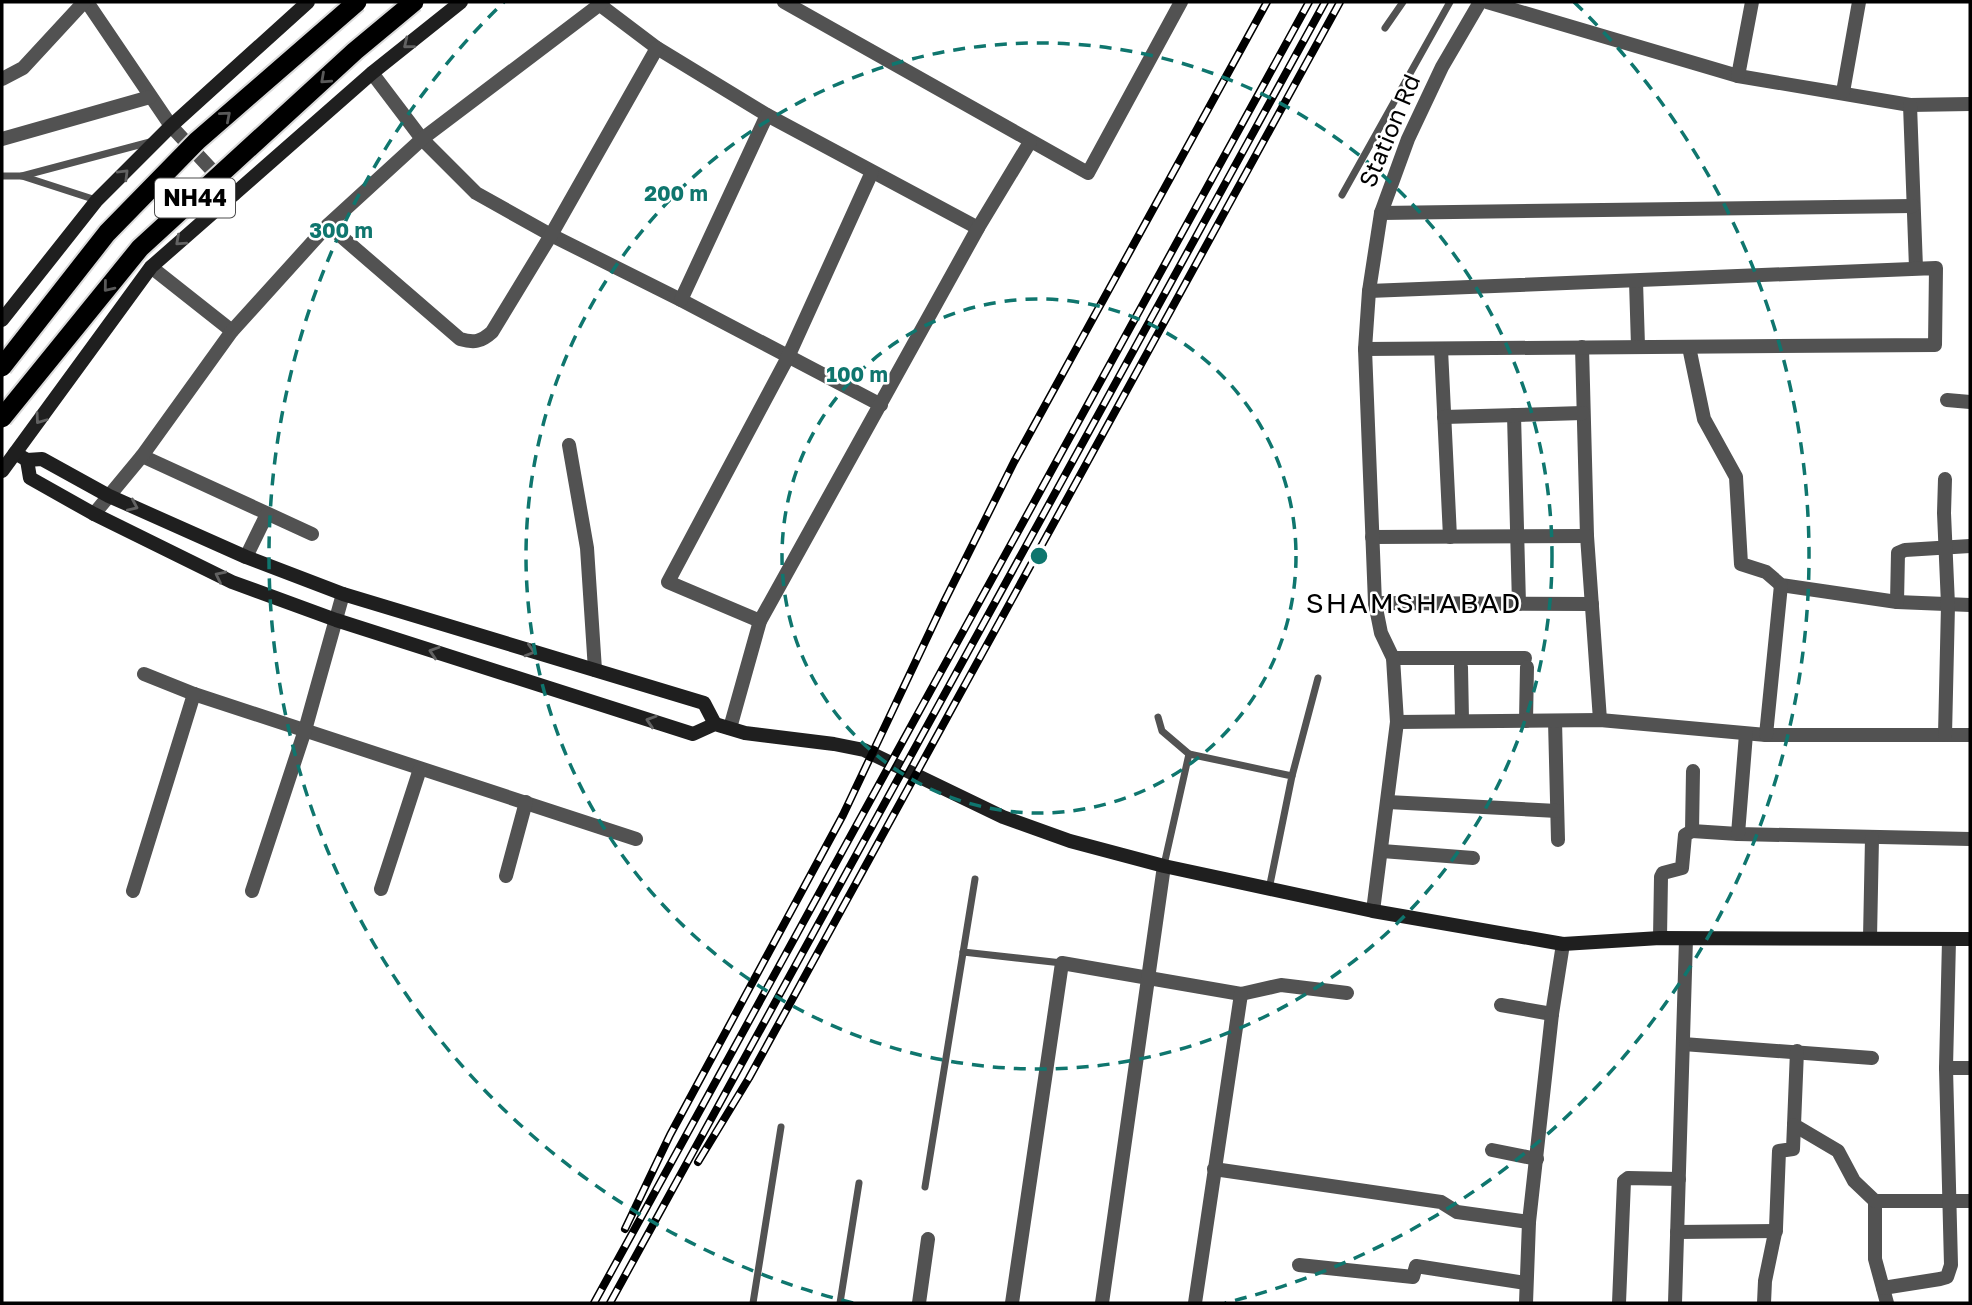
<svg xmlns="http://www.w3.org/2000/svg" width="1972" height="1305" viewBox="0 0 1972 1305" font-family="'Golos Text',sans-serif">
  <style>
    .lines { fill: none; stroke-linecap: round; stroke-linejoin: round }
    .service { stroke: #525252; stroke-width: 7 }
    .minor { stroke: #525252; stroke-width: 14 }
    .secondary { stroke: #1f1f1f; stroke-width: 14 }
    .rail-casing { stroke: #000; stroke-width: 8 }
    .rail { stroke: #fff; stroke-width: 5; stroke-dasharray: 16; stroke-linecap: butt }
    .trunk-bridge-casing { stroke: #dbdbdb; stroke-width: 23; stroke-linecap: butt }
    .trunk-bridge { stroke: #000; stroke-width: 19 }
    .oneway { stroke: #626262 }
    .oneway2 { stroke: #595959 }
    .ring { fill: none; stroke: #0f766e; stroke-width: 3.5; stroke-dasharray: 12 9 }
    .labels { text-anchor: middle; stroke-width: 5; stroke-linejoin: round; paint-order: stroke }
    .shield { fill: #fff; stroke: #4c4c4c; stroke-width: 2 }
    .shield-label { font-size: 23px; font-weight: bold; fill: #000 }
    .street-label { font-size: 24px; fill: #000; stroke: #fff }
    .quarter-label { font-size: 28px; letter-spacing: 2px; fill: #000; stroke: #fff }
    .centre { fill: #0f766e; stroke: #fff; stroke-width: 3.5 }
    .ring-label { font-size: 21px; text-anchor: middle; font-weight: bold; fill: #0f766e; stroke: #fff; stroke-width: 5; stroke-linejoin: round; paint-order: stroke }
  </style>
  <rect width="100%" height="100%" fill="#fff"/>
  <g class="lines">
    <!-- service -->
    <g class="service">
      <polyline points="1385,28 1403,2"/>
      <polyline points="2,176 22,176 96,200"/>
      <polyline points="22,176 150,142"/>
      <polyline points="1342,195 1450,2"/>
      <polyline points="1158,717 1162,731 1189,754"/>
      <polyline points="1292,776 1318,678"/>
      <polyline points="1164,865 1189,754 1292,776 1269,889"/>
      <polyline points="963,952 1062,963"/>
      <polyline points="925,1187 975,879"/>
      <polyline points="753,1303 781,1127"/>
      <polyline points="840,1303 859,1183"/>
    </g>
    <!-- minor -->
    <g class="minor">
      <polyline points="87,2 171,126 234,194"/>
      <polyline points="784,2 1088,173 1181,2"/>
      <polyline points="1487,2 1738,76 1910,105 1970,104"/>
      <polyline points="600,5 657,48 767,115 978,228"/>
      <polyline points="372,73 422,139 476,193 551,235 681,300 881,405"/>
      <polyline points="1738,76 1752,2"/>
      <polyline points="2,79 23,68 84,2"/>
      <polyline points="1843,92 1859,2"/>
      <polyline points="1910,105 1916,268"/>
      <polyline points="2,139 150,97"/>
      <polyline points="1381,213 1913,206"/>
      <path d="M 328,225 L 460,339 C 474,343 481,342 492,332 L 551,235 L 657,48"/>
      <polyline points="151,267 232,331"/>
      <polyline points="1636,281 1638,346"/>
      <polyline points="681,300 767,115"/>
      <polyline points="1582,347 1587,536 1600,720"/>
      <polyline points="1689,347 1704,419 1736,477 1741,564 1766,572 1781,585 1897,602 1970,605"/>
      <polyline points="1365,349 1935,345 1936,268 1369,291"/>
      <polyline points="1441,349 1450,537"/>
      <polyline points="1947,400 1970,402"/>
      <polyline points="1514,415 1519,604"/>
      <polyline points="1444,417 1583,413"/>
      <polyline points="569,445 587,548 595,670"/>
      <polyline points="142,456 312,534"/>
      <polyline points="94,514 142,456 232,331 328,225 422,139 603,2"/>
      <polyline points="1372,537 1587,536"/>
      <polyline points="246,557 267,514"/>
      <polyline points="1897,602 1898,553 1905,550 1970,546"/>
      <polyline points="1375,603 1592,604"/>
      <polyline points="760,621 668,582 788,357 872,172"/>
      <polyline points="1393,658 1525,658"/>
      <polyline points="1461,667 1462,720"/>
      <polyline points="144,674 194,694 636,839"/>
      <polyline points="1526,721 1527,667"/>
      <polyline points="1555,721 1558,840"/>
      <polyline points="1397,722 1600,720 1766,735 1970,735"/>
      <polyline points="730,728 760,621 978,228 1030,142"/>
      <polyline points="1766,735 1781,585"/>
      <polyline points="1945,735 1948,605 1944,513 1945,479"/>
      <polyline points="1388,802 1557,811"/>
      <polyline points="1692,831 1738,834 1970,839"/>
      <polyline points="1738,834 1746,734"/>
      <polyline points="1382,851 1473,858"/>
      <polyline points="506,876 526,802"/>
      <polyline points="381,889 420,769"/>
      <polyline points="133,891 194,694"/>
      <polyline points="252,891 305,730 343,594"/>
      <polyline points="1373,911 1397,722 1393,658 1381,633 1375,603 1365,349 1369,291 1381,213 1408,139 1442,67 1480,2"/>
      <polyline points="1660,938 1661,877 1663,873 1682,868 1685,835 1692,831 1693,771"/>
      <polyline points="1870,938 1872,838"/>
      <polyline points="1501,1005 1552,1014"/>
      <polyline points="1683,1044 1872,1058"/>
      <polyline points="1797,1051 1794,1125 1838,1151 1854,1181 1875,1201 1875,1259 1887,1303"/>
      <polyline points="1946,1068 1970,1068"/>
      <polyline points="1492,1150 1537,1159"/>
      <polyline points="1214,1169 1441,1202 1457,1212 1529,1222"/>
      <polyline points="1875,1201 1970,1201"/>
      <polyline points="1677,1232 1776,1231"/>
      <polyline points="1299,1265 1413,1277 1416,1266 1526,1283"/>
      <polyline points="1883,1288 1940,1279 1947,1277 1951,1265 1946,1068 1949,940"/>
      <polyline points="919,1303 928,1239"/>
      <polyline points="1012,1303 1062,963 1241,994 1281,985 1347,993"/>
      <polyline points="1102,1303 1164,866"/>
      <polyline points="1195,1303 1241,994"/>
      <polyline points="1526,1303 1529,1222 1552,1014 1563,944"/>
      <polyline points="1619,1303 1624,1181 1628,1178 1679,1179"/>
      <polyline points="1675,1303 1686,939"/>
      <polyline points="1764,1303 1765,1281 1776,1228 1779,1151 1793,1149 1794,1125"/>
    </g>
    <!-- secondary -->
    <g class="secondary">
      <polyline points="2,320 97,200 171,126 308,2"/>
      <polyline points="15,453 27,460 42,459 109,496 246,557 343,594 704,703 715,724"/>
      <polyline points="27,460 30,478 94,514 232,582 336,620 693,734 715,724 745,733 834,744 864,750 1003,817 1070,841 1164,866 1373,911 1563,944 1660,938 1970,939"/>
      <polyline points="2,471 151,267 372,73 461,2"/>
    </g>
    <defs>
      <g id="rail">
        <polyline points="698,1162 749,1078 1340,2"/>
        <polyline points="625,1229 670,1135 843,815 943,604 1014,462 1267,2"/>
        <polyline points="594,1303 1309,2"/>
        <polyline points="610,1303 1325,2"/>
      </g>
    </defs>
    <!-- rail casing -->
    <use href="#rail" class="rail-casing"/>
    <!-- rail -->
    <use href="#rail" class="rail"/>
    <defs>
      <g id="trunk-bridge">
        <polyline points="2,367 107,233 197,141 357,2"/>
        <polyline points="2,418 140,248 355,51 414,2"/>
      </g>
    </defs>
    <!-- trunk-bridge casing -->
    <use href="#trunk-bridge" class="trunk-bridge-casing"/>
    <!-- trunk-bridge -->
    <use href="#trunk-bridge" class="trunk-bridge"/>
  </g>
  <!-- one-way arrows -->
  <defs><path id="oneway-chevron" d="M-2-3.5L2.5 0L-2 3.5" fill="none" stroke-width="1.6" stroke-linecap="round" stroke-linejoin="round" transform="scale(1.75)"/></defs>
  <g class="oneway">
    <use href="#oneway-chevron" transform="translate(408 44) rotate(141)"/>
    <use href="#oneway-chevron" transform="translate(124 174) rotate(-45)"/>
    <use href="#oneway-chevron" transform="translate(180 241) rotate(138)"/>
    <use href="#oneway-chevron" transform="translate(40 419) rotate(126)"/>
    <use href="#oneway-chevron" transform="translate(133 506) rotate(24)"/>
    <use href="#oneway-chevron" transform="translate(220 576) rotate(-154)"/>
    <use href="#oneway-chevron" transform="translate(530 651) rotate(17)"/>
    <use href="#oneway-chevron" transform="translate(434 652) rotate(-162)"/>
    <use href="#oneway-chevron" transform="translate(651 721) rotate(-162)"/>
  </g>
  <g class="oneway2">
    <use href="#oneway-chevron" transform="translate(325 79) rotate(138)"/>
    <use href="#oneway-chevron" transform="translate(226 116) rotate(-41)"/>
    <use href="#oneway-chevron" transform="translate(108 287) rotate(129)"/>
  </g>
  <!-- distance rings -->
  <g class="ring">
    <circle cx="1039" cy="556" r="257"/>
    <circle cx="1039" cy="556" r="513"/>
    <path d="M853 1303A770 770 0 0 1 504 2M1574 2A770 770 0 0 1 1225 1303"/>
  </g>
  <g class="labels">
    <!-- shield labels -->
    <rect class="shield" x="155" y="178.5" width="80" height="39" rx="5"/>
    <g class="shield-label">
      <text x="195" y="206">NH44</text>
    </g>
    <!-- street labels -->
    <g class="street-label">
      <text transform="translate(1390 131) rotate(-67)" y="8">Station Rd</text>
    </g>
    <!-- quarter labels -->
    <g class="quarter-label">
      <text x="1414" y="613">SHAMSHABAD</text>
    </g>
  </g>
  <circle cx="1039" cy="556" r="10" class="centre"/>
  <g class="ring-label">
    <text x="676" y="201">200 m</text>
    <text x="341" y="238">300 m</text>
    <text x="857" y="382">100 m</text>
  </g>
  <!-- border -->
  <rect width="1972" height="1305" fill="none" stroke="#000000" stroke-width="7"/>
</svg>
